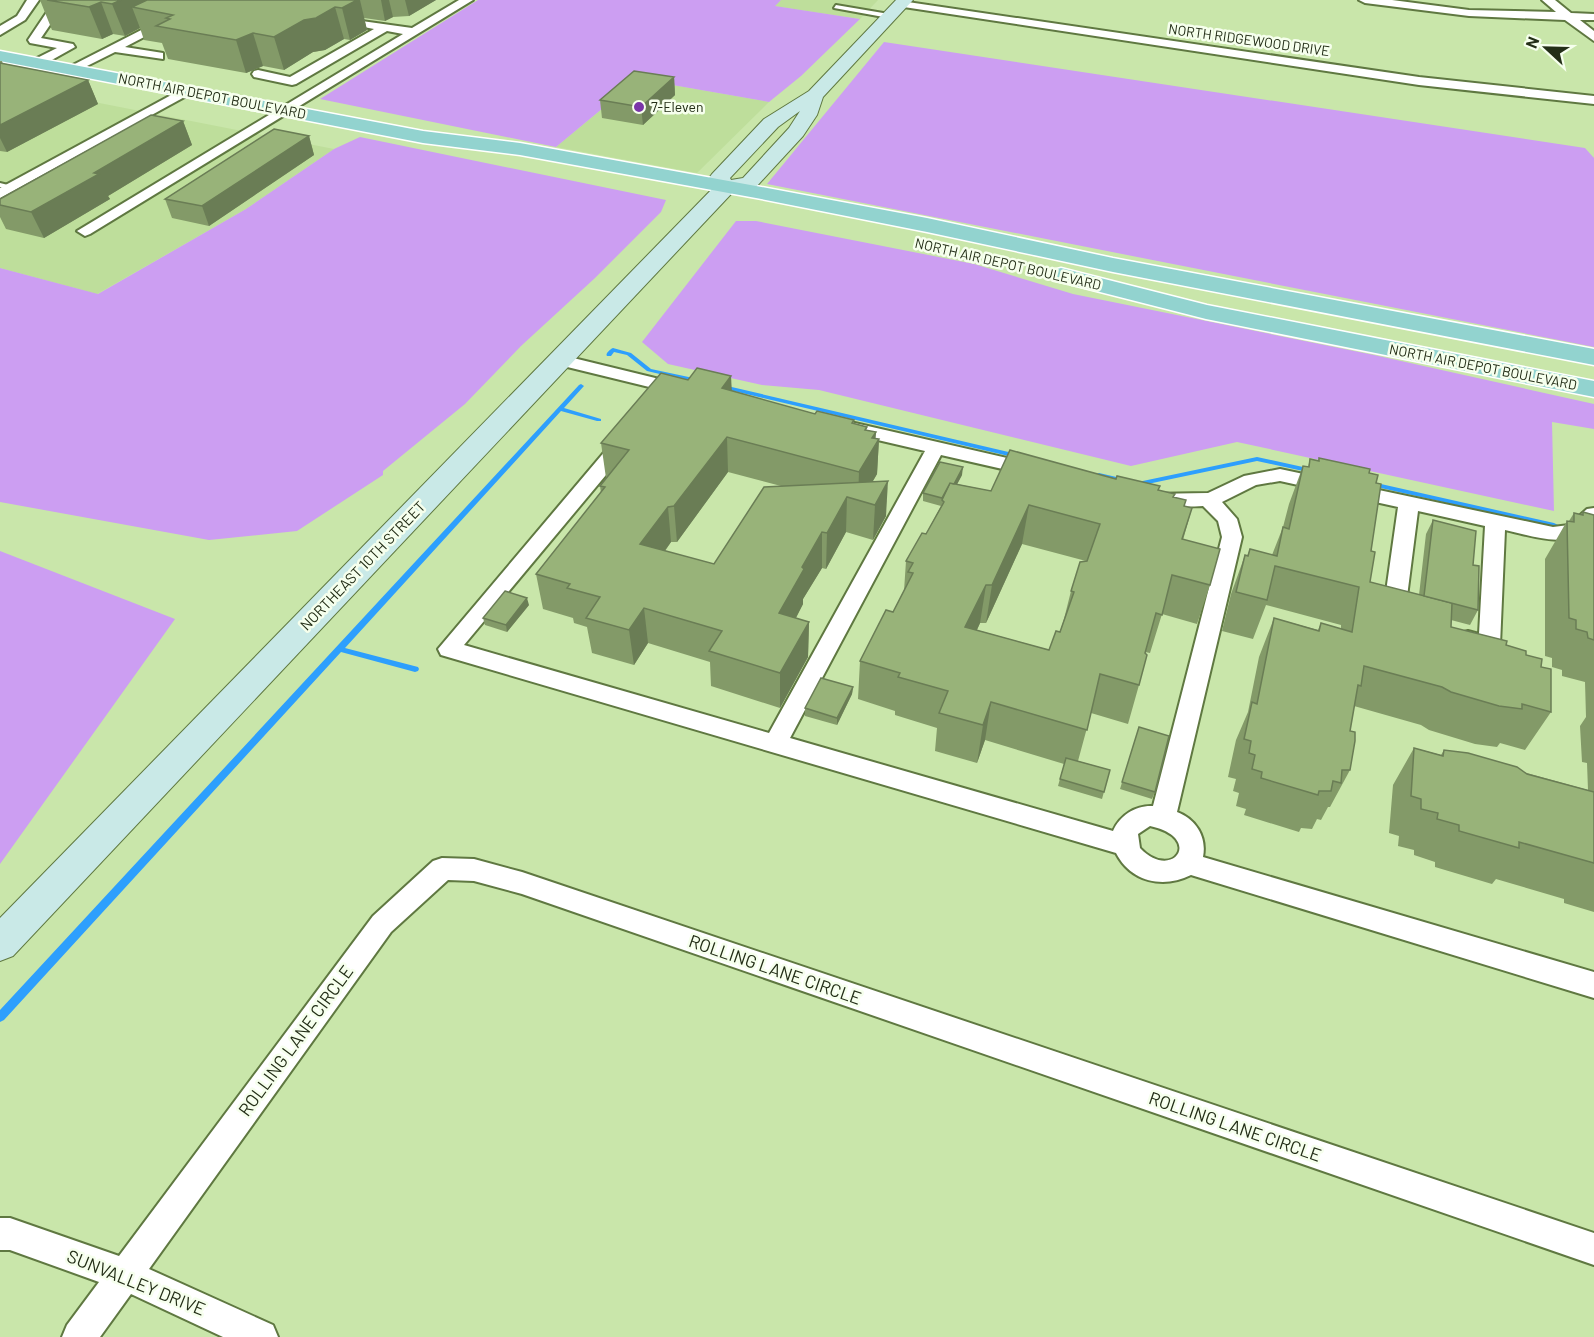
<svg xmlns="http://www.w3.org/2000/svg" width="1594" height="1337" viewBox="0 0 1594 1337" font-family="Barlow,sans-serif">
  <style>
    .built { fill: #bede9b }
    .green { fill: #cc9ef2 }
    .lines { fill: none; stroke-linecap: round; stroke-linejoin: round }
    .stream { fill: #2d9ffd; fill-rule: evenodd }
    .service-casing { stroke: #5f7841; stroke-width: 4 }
    .minor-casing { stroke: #5f7841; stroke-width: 4 }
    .secondary-casing { stroke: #5f7841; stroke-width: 2 }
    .primary-casing { stroke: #fff; stroke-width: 3 }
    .service { fill: #fff; fill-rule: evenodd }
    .minor { fill: #fff; fill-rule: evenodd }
    .secondary { fill: #c9e9e7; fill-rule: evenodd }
    .primary { fill: #92d3cf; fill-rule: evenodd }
    .wall { fill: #839a68; fill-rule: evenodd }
    .shaded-wall { fill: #6a7d55 }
    .building { fill: #98b379; stroke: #6a7d55; stroke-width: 1.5; fill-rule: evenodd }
    .poi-dot { fill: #7a35a8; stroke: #f6ffed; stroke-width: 2 }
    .labels { text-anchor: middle; stroke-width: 5; stroke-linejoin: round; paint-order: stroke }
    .far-street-label { font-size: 14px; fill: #232e17; stroke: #f6ffed }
    .far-poi-label { font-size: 14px; fill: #232e17; stroke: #f6ffed; text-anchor: start }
    .street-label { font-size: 15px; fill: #232e17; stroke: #f6ffed }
    .near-street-label { font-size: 18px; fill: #232e17; stroke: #f6ffed }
  </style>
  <rect width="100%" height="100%" fill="#c9e6aa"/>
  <!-- built -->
  <g class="built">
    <polygon points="781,0 878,0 860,19 774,6"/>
    <polygon points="0,74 28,89 334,149 246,209 97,294 0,268"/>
    <polygon points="638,79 769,102 697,173 556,147"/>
  </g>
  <!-- green -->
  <g class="green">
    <polygon points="478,0 781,0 775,6 860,19 801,76 769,102 638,79 556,147 320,99"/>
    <polygon points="884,42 1585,148 1594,158 1594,347 767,184"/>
    <polygon points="360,137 666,200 661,212 595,278 521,346 465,404 383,471 383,475 297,531 209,540 0,502 0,268 98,294 246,209 334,149"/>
    <polygon points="736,221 756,221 974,264 1073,294 1374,355 1594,404 1594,429 1552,422 1554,511 1237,442 1131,466 819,390 762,385 668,364 642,342"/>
    <polygon points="0,551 175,619 0,864"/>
  </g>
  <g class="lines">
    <!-- stream -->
    <g class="stream">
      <path d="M 613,348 L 631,353 L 651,369 L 698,379 L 701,381 L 698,383 L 647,371 L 627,355 L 614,352 L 611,356 L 607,356 C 605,354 610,349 613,348 Z"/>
      <polygon points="581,384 584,386 564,408 601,419 601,421 597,421 561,411 345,648 418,667 419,669 418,671 415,672 341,652 4,1020 0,1022 0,1010 579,385"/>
      <polygon points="723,385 1017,454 1020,456 1017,458 721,388 720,387"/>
      <polygon points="1257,457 1312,469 1316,471 1312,473 1257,461 1138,486 1097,477 1095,475 1099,473 1138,482"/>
      <polygon points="1369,482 1372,482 1554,523 1558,525 1554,527 1372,486 1368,484"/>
    </g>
    <defs>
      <g id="service">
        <polygon points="836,5 889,14 892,16 889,18 834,8"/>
        <polygon points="0,183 16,187 13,189 0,187"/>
      </g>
      <g id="minor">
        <polygon points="27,0 39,0 25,20 0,35 0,26 17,16"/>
        <polygon points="55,0 67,0 41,38 73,44 75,47 41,66 33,66 33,60 57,48 30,43 28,40"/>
        <polygon points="200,0 215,0 125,47 163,53 163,59 115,52 75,72 67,72 65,69"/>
        <polygon points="459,0 473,0 90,234 85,236 77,231 403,34 387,31 296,84 292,85 254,77 252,74 254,71 258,70 290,77 374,29 333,21 333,17 412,28"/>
        <polygon points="1359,0 1392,0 1469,10 1556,12 1542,0 1555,0 1571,13 1594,14 1594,20 1580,20 1594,31 1594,41 1565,20 1469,16 1365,3"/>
        <polygon points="901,1 1419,77 1594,96 1594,104 1419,85 897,6 897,2"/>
        <polygon points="186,87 192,91 190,94 0,198 0,188"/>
        <polygon points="561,355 688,386 691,390 688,394 682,395 555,364 552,360 555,356"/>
        <path d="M 846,421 L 1033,464 L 1040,466 L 1043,470 L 1040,474 L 1033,476 L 941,455 L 790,738 L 1113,831 C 1120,815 1136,805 1153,806 L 1222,537 L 1218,521 L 1203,506 C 1185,507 1166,507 1148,502 L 1145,498 L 1148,494 L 1208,493 L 1244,476 L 1280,469 L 1553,527 L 1569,525 L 1587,509 L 1594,508 L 1594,525 C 1567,550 1537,537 1505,530 L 1500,645 L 1497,651 L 1489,653 L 1460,645 L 1457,639 L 1460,633 L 1468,631 L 1479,634 L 1485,526 L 1418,511 L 1404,620 L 1401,625 L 1393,628 L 1385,625 L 1382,620 L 1398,507 L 1280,481 L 1256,485 L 1222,502 L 1237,519 L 1242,537 L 1177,812 C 1196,819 1207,837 1203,857 L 1594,972 L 1594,998 L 1191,875 C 1163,889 1131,882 1116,853 L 441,655 L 438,649 L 617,437 L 631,437 L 633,441 L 631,445 L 464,645 L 769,733 L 925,451 L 839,431 L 837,427 L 839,423 ZM 1150,826 C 1205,838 1172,882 1140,848 L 1138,834 Z"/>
        <polygon points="442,858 474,859 522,872 1594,1233 1594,1265 522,894 474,881 448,880 391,932 149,1269 273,1325 278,1337 223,1337 131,1294 100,1337 62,1337 67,1325 99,1282 10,1250 0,1250 0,1218 10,1218 119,1256 373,916 433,861"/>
      </g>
      <path id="secondary" d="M 896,0 L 913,0 L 823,97 L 817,115 L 803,136 L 756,187 L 733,192 L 13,956 L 0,961 L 0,918 L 715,186 L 709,178 L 712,174 L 764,119 L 809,91 ZM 800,111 L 789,128 L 743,178 L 731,180 L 730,178 L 778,127 Z"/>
      <g id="primary">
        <polygon points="0,51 423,131 520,143 756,186 927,218 1113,258 1594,349 1594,365 1113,272 927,232 756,198 520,155 423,143 0,61"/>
        <polygon points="1061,268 1207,305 1594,381 1594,397 1206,319 1053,280 1049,275 1053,270"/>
      </g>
    </defs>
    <!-- service casing -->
    <use href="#service" class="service-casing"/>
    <!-- minor casing -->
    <use href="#minor" class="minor-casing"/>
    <!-- secondary casing -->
    <use href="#secondary" class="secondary-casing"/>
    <!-- primary casing -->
    <use href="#primary" class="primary-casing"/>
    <!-- service -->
    <use href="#service" class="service"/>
    <!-- minor -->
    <use href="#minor" class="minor"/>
    <!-- secondary -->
    <use href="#secondary" class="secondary"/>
    <!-- primary -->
    <use href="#primary" class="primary"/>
  </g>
  <!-- wall -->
  <g class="wall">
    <polygon points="40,0 436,0 409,16 393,17 385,21 364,18 367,30 350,40 344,39 325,50 313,52 284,70 263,66 246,73 168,59 162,43 144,40 140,28 125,36 113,34 102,39 52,30"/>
    <polygon points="0,61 2,61 3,64 88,80 98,104 7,152 0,151"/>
    <polygon points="674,77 675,95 643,125 602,118 600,100"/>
    <polygon points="183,121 192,145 108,196 110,199 44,238 6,229 0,217 0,199"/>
    <polygon points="309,136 314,155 209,226 172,218 165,199"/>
    <path d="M 688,380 L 732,391 L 815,414 L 867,427 L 866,430 L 876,432 L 875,438 L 879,439 L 877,474 L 873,481 L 886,516 L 873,540 L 846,532 L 826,569 L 822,568 L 803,599 L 803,604 L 796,618 L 809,622 L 808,657 L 780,708 L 711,686 L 710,662 L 648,643 L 634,665 L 592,653 L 587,627 L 574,623 L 573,618 L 543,609 L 536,574 L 601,493 L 600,486 L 606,478 L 601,443 ZM 728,472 L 781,486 L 714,564 L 665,551 L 671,542 L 677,542 Z"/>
    <polygon points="1319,458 1369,473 1376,483 1371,551 1370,582 1419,595 1426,534 1433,520 1473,565 1478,610 1470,625 1451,620 1451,627 1506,645 1526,655 1541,667 1551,712 1525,750 1500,743 1497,747 1475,744 1429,730 1421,725 1354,706 1350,731 1350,770 1330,807 1328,807 1321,820 1317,819 1312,829 1301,828 1299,832 1244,815 1246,809 1236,806 1239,793 1233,791 1236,779 1228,777 1236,740 1248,712 1259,657 1274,618 1318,630 1321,623 1341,629 1341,625 1266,605 1253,639 1222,631 1231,594 1245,555 1247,556 1250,549 1272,555 1283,527 1289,504 1303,466 1308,467 1310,459 1318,461"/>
    <path d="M 962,475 L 957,484 L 991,491 L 1116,479 L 1159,490 L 1174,497 L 1184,506 L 1192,508 L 1183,540 L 1210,585 L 1197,624 L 1162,614 L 1150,653 L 1145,652 L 1139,685 L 1128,724 L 1091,713 L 1078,761 L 1110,770 L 1102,799 L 1058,786 L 1064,764 L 985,740 L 977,763 L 935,751 L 937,728 L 895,715 L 895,711 L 858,699 L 860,661 L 893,612 L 904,591 L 906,561 L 926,534 L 941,506 L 923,501 L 923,493 ZM 1022,544 L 1086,561 L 1071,591 L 1064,619 L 1060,632 L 1049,650 L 977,630 L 980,623 L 986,623 Z"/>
    <polygon points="1583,512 1594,515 1594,912 1564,903 1564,899 1496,879 1492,884 1435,867 1435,862 1414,855 1414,850 1398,846 1399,836 1389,833 1393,785 1414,748 1441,755 1444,750 1588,790 1587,763 1582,762 1580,726 1586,717 1585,682 1562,676 1562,670 1552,667 1552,658 1545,656 1545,559 1567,521 1569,521 1574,513 1581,515"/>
    <polygon points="529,605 507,632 485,625 483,618"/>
    <polygon points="853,687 852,694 837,725 805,716 805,708"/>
    <polygon points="1139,727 1155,792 1152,799 1120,789"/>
  </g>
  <!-- shaded-wall -->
  <g class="shaded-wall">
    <polygon points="121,0 196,0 132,7 140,28 125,36 112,4"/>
    <polygon points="357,0 360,0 367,30 350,40 342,8"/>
    <polygon points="381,0 389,0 393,17 385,21"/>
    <polygon points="405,0 436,0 409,16"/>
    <polygon points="101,2 113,34 102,39 89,7"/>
    <polygon points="335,7 344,39 325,50 313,52 284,70 274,37 304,20"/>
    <polygon points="253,33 263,66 246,73 236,40"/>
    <polygon points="674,77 675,95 643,125 641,107"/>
    <polygon points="88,80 98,104 7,152 0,138 0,125"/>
    <polygon points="183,121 192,145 108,196 110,199 44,238 31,212 94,173"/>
    <polygon points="309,136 314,155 209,226 202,206"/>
    <polygon points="731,376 733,411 722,388"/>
    <polygon points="876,432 875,447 879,439 877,474 861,501 858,500 859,472 872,438"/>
    <polygon points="727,437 728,472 677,542 674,506"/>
    <polygon points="963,467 962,475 945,507 946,499"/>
    <polygon points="888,481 886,516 873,540 875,505"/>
    <polygon points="847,497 846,532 826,569 827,533"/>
    <polygon points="1029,505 1022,544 986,623 992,585"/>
    <polygon points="668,507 671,542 644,579 640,544"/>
    <polygon points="822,532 822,568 803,599 803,604 780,648 779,613 802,567"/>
    <polygon points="986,585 980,623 960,666 965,627"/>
    <polygon points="527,598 529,605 507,632 506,625"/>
    <polygon points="644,608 648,643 634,665 629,630"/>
    <polygon points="809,622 808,657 780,708 780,673"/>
    <polygon points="853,687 852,694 837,725 837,718"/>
    <polygon points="991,702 985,740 977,763 983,725"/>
  </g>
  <!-- building -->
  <g class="building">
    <polygon points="47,0 121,0 112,4 101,2 89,7"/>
    <polygon points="147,0 357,0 342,8 335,7 316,18 304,20 274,37 253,33 236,40 156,26 170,19 166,18 173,15 132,7"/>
    <polygon points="0,63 88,80 0,125"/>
    <polygon points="634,71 674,77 641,107 600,100"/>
    <polygon points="151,115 183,121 94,173 99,174 31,212 0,205 0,199"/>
    <polygon points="274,129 309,136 202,206 165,199"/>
    <polygon points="697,368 731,376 722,388 815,414 817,411 854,420 852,423 867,427 865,430 876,432 872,438 879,439 859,472 727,437 674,506 668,507 640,544 714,564 764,487 888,481 875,505 847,497 827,533 822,532 802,567 804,569 779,613 809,622 780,673 709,651 722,631 644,608 629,630 586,618 600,597 567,588 570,584 536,574 605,487 600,486 629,450 601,443 661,373 688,380"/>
    <path d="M 1010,450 L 1116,479 L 1117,476 L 1160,486 L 1158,490 L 1175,494 L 1173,497 L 1186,500 L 1184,506 L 1192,508 L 1182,539 L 1220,549 L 1210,585 L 1172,575 L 1162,615 L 1156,613 L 1145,653 L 1147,655 L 1139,685 L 1100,674 L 1087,730 L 991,702 L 983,725 L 939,713 L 948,691 L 898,677 L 900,673 L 860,661 L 886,610 L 893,612 L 913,573 L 908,572 L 913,563 L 906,561 L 922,533 L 926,534 L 944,502 L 942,500 L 950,483 L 991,491 ZM 1029,505 L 1100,524 L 1087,561 L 1080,562 L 1071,591 L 1074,592 L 1060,632 L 1056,631 L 1049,650 L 965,627 L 986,585 L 992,585 Z"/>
    <polygon points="1319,458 1370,469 1369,473 1378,475 1376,483 1381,484 1371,551 1375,552 1370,582 1452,603 1451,627 1507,641 1506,645 1526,651 1526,655 1542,659 1541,667 1551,669 1551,712 1522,704 1522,709 1499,706 1451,692 1442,687 1364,666 1361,686 1358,685 1350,731 1355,732 1355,741 1350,770 1342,770 1341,783 1333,781 1331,791 1319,791 1318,795 1261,778 1262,772 1252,769 1255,755 1249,753 1251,741 1244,739 1252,702 1257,704 1274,618 1319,631 1321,623 1352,632 1359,587 1275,566 1267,600 1236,592 1245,555 1248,556 1250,549 1277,556 1283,527 1289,529 1303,466 1309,467 1310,459 1319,461"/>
    <polygon points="940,462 963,467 954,484 950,483 942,498 923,493"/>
    <polygon points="1583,512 1594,515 1594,640 1588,638 1587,632 1576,629 1576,620 1569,618 1567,521 1574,522 1574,513 1583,515"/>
    <polygon points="1433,520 1476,531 1473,565 1479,566 1478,610 1424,596"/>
    <polygon points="505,591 527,598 506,625 483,618"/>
    <polygon points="821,678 853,687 837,718 805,708"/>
    <polygon points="1139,727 1169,736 1155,792 1122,782"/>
    <polygon points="1414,748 1443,756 1444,750 1468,753 1517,767 1527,774 1594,792 1594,864 1594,863 1519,842 1519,848 1459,831 1459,825 1437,819 1438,813 1421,809 1421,799 1411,796"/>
    <polygon points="1066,758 1110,770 1104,792 1060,779"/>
  </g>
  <!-- markers -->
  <circle class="poi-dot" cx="639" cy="107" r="6"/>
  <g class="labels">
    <!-- far-street labels -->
    <g class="far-street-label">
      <text transform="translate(1249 40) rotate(8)" y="5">NORTH RIDGEWOOD DRIVE</text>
      <text transform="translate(212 96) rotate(11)" y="5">NORTH AIR DEPOT BOULEVARD</text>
      <text transform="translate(1008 264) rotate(13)" y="5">NORTH AIR DEPOT BOULEVARD</text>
      <text transform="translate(1483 367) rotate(11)" y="5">NORTH AIR DEPOT BOULEVARD</text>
    </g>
    <!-- far-poi labels -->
    <g class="far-poi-label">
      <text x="651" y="112">7-Eleven</text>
    </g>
    <!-- street labels -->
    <g class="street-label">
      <text transform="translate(363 566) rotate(-46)" y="5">NORTHEAST 10TH STREET</text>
    </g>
    <!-- near-street labels -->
    <g class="near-street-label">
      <text transform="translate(775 970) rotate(19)" y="6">ROLLING LANE CIRCLE</text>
      <text transform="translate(296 1041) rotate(-54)" y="6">ROLLING LANE CIRCLE</text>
      <text transform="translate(1235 1127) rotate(19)" y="6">ROLLING LANE CIRCLE</text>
      <text transform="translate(136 1283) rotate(22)" y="6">SUNVALLEY DRIVE</text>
    </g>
  </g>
  <!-- north arrow -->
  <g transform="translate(1546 48) rotate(292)" stroke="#f6ffed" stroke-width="4.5" paint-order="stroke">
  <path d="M0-4.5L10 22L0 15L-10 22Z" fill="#232e17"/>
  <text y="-9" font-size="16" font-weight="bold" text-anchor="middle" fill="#232e17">N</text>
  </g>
</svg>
